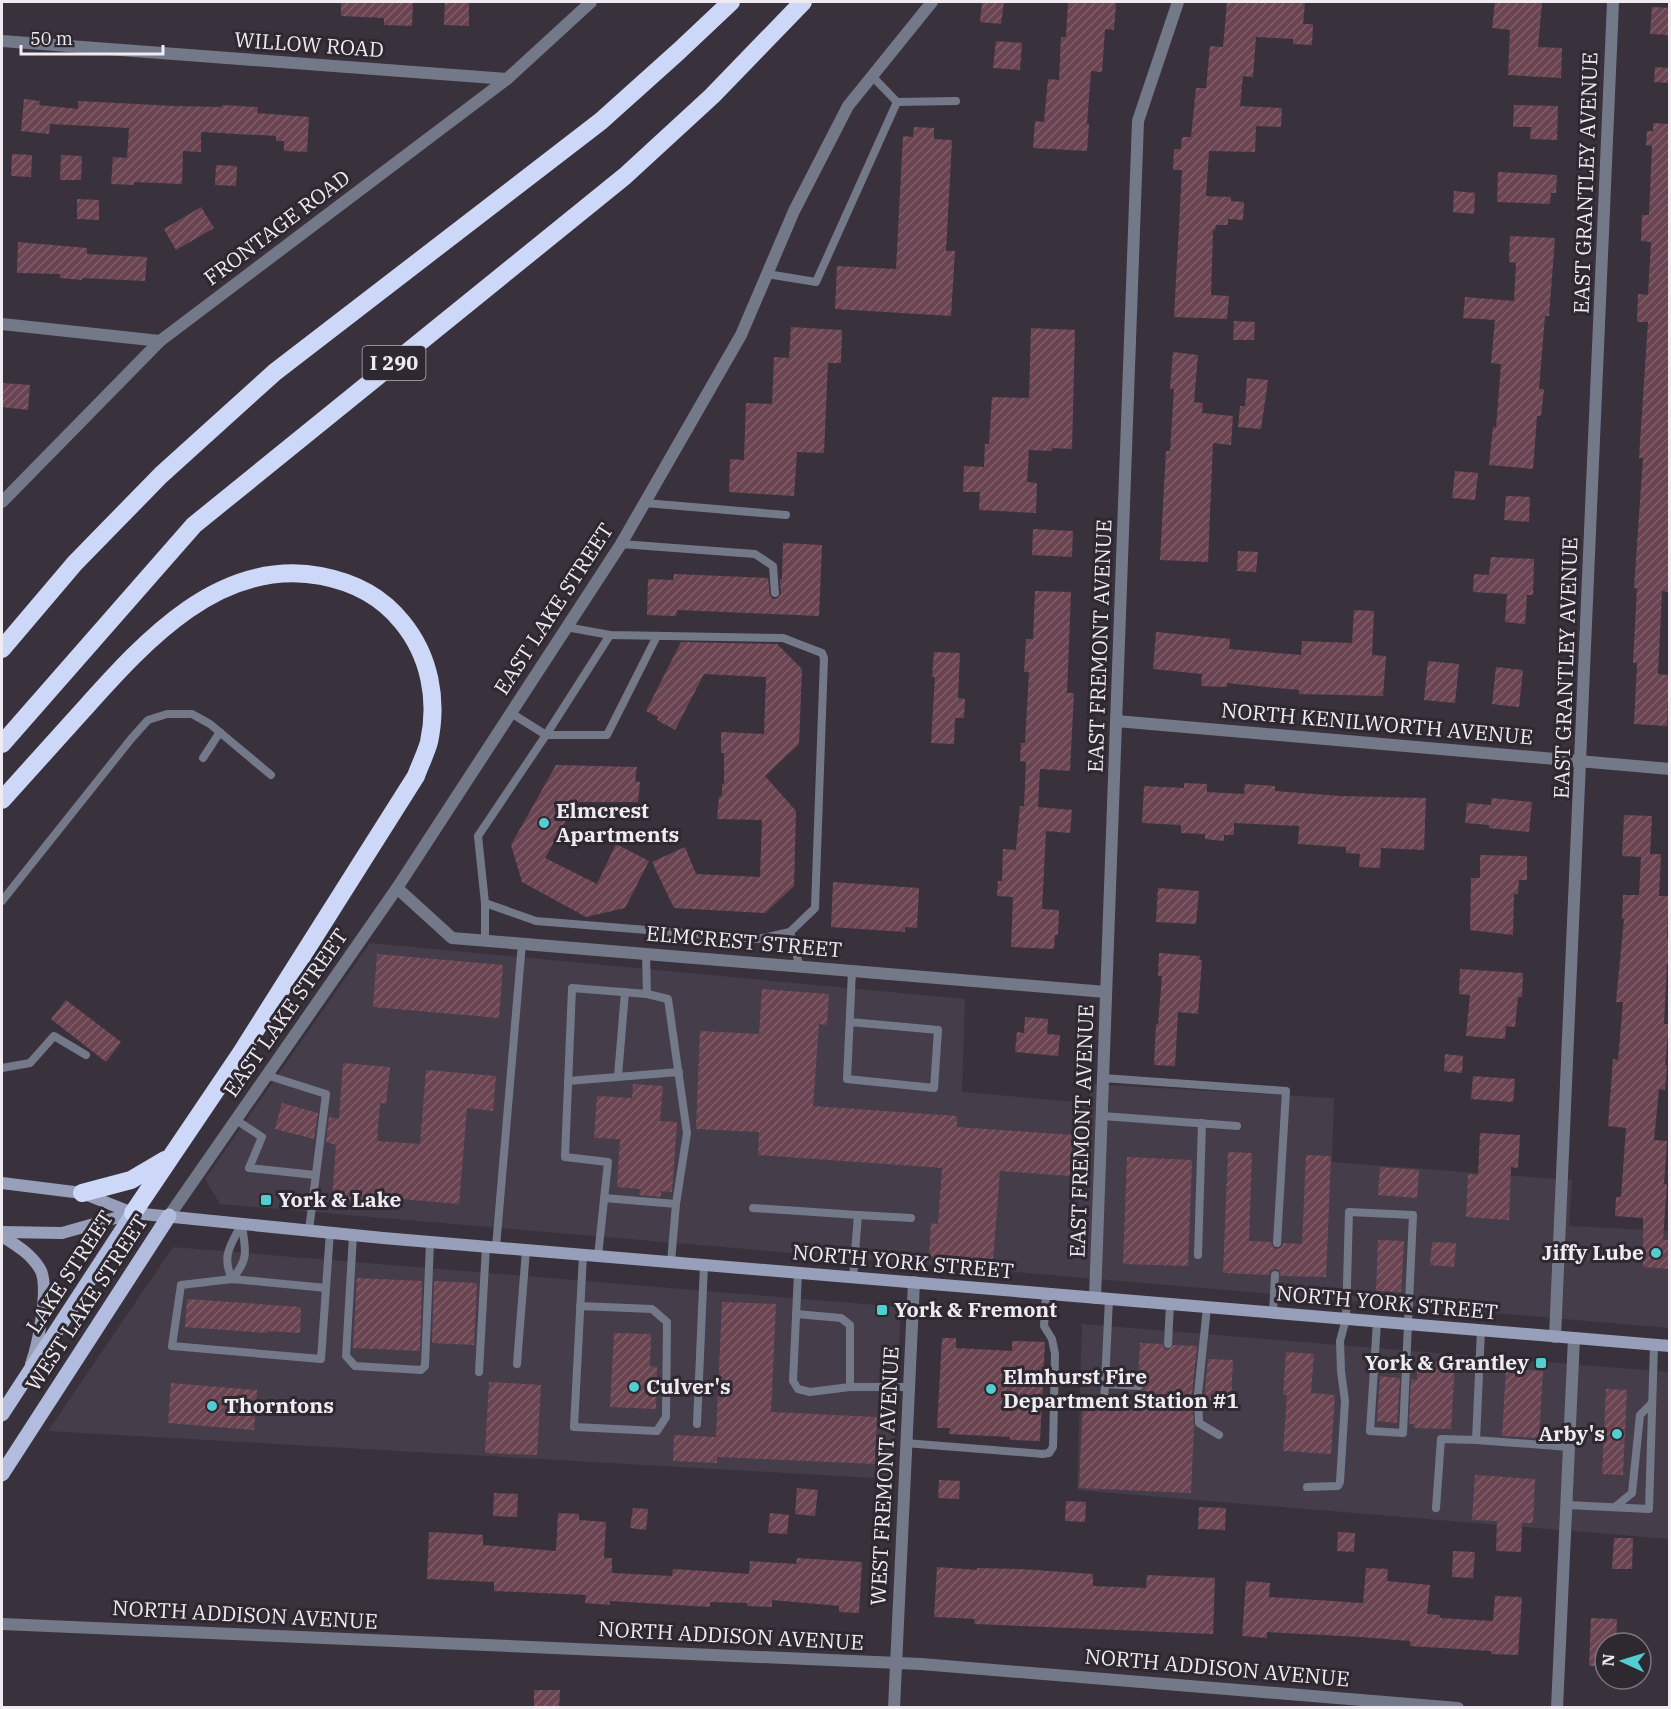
<svg xmlns="http://www.w3.org/2000/svg" width="1671" height="1709" viewBox="0 0 1671 1709" font-family="'IBM Plex Serif',serif">
  <style>
    .built { fill: #453d4a }
    .building { fill: url(#building-hatch) }
    .lines { fill: none; stroke-linecap: round; stroke-linejoin: round }
    .service { stroke: #74798a; stroke-width: 8 }
    .minor { stroke: #74798a; stroke-width: 12 }
    .tertiary { stroke: #74798a; stroke-width: 12 }
    .secondary { stroke: #979fba; stroke-width: 12 }
    .primary { stroke: #b2bcde; stroke-width: 15 }
    .motorway { stroke: #cdd7f8; stroke-width: 18 }
    .poi-dot { fill: #52cdd0; stroke: #2e2831; stroke-width: 2 }
    .labels { text-anchor: middle; stroke-width: 6; stroke-linejoin: round; paint-order: stroke }
    .shield { fill: #2e2831; stroke: #b5b0b7; stroke-width: 1.5 }
    .shield-label { font-size: 20px; font-weight: bold; fill: #efebf1 }
    .street-label { font-size: 21px; fill: #efebf1; stroke: #2e2831 }
    .poi-label { font-size: 21px; font-weight: bold; fill: #efebf1; stroke: #2e2831; text-anchor: start }
  </style>
  <defs>
    <pattern id="building-hatch" width="6" height="6" patternUnits="userSpaceOnUse" patternTransform="scale(1.5)"><rect width="6" height="6" fill="#6b4452"/><path d="M-1 1l2-2M0 6l6-6M5 7l2-2" fill="none" stroke="#805f6b"/></pattern>
  </defs>
  <rect width="100%" height="100%" fill="#39323c"/>
  <!-- built -->
  <g class="built">
    <polygon points="370,943 965,999 962,1092 1089,1103 1090,1084 1334,1098 1332,1162 1572,1180 1569,1226 1669,1231 1669,1328 220,1204 205,1179"/>
    <polygon points="173,1247 901,1307 892,1479 48,1431"/>
    <polygon points="1082,1324 1669,1372 1669,1539 1077,1490"/>
  </g>
  <!-- building -->
  <g class="building">
    <polygon points="341,2 413,2 412,26 384,25 384,18 341,16"/>
    <polygon points="445,2 469,2 469,26 444,25"/>
    <polygon points="982,2 1004,2 1001,24 980,22"/>
    <polygon points="1068,2 1116,2 1114,30 1105,29 1102,72 1091,71 1087,124 1089,124 1087,151 1033,148 1035,121 1044,122 1048,79 1059,80 1061,37 1066,37"/>
    <polygon points="1227,2 1305,2 1303,24 1313,24 1312,45 1293,44 1293,39 1256,37 1253,77 1243,76 1240,106 1282,108 1281,127 1256,126 1255,152 1209,151 1206,196 1231,197 1231,201 1244,202 1243,220 1228,219 1228,225 1216,225 1215,230 1213,230 1211,295 1229,296 1227,319 1174,317 1182,170 1173,170 1174,149 1181,149 1182,137 1191,137 1196,88 1206,88 1210,46 1223,47"/>
    <polygon points="1495,2 1542,2 1538,47 1562,48 1561,78 1508,75 1510,30 1492,28"/>
    <polygon points="1652,7 1670,8 1670,35 1650,34"/>
    <polygon points="996,41 1022,43 1020,70 993,68"/>
    <polygon points="1655,67 1670,68 1670,83 1654,82"/>
    <polygon points="24,99 40,101 39,105 78,109 78,101 175,106 222,107 222,105 258,107 257,113 309,117 307,152 284,151 284,141 276,141 276,136 201,132 201,152 183,151 182,184 134,182 134,185 111,184 113,157 127,158 129,128 50,124 49,134 21,131"/>
    <polygon points="1514,105 1558,106 1557,140 1530,139 1531,127 1513,127"/>
    <polygon points="1653,123 1670,124 1670,592 1662,591 1658,674 1669,675 1667,726 1634,724 1637,663 1633,663 1637,588 1634,588 1643,458 1639,458 1648,322 1637,322 1638,294 1648,295 1651,242 1641,241 1642,215 1649,215 1652,146 1646,145 1647,131 1653,131"/>
    <polygon points="914,127 934,128 934,139 952,140 946,251 955,251 951,316 835,309 837,266 896,269 903,136 913,137"/>
    <polygon points="12,154 32,155 31,177 11,176"/>
    <polygon points="61,155 82,156 81,180 60,180"/>
    <polygon points="216,165 237,166 236,186 215,185"/>
    <polygon points="1498,172 1557,175 1556,193 1551,193 1550,204 1497,202"/>
    <polygon points="1454,191 1475,193 1474,214 1453,212"/>
    <polygon points="77,199 99,200 99,220 77,219"/>
    <polygon points="201,207 214,228 176,250 164,229"/>
    <polygon points="1510,236 1555,238 1549,316 1545,316 1539,389 1544,389 1541,416 1537,416 1533,469 1489,465 1493,427 1496,428 1501,364 1491,363 1495,320 1463,318 1465,297 1514,301 1516,263 1509,262"/>
    <polygon points="18,242 87,248 87,254 147,257 145,281 82,278 82,280 60,278 60,274 17,273"/>
    <polygon points="1234,321 1255,322 1254,340 1233,340"/>
    <polygon points="791,327 842,330 841,363 828,363 824,453 797,452 794,496 729,492 730,459 744,460 746,403 772,404 774,357 789,358"/>
    <polygon points="1031,328 1075,330 1072,449 1052,448 1052,451 1029,450 1027,482 1037,483 1036,513 979,510 980,492 963,492 964,466 984,467 985,444 989,444 992,397 1029,398"/>
    <polygon points="1173,352 1198,355 1194,402 1203,403 1202,413 1233,416 1231,445 1213,443 1208,562 1160,560 1166,451 1170,451 1174,389 1170,389"/>
    <polygon points="1247,378 1268,380 1261,429 1238,427 1240,406 1245,406"/>
    <polygon points="2,383 30,385 28,410 2,407"/>
    <polygon points="1455,471 1478,473 1475,500 1452,498"/>
    <polygon points="1506,496 1530,497 1529,522 1504,520"/>
    <polygon points="1033,529 1073,531 1072,557 1032,555"/>
    <polygon points="783,543 822,545 819,616 677,610 676,616 647,615 648,579 673,580 674,574 768,578 770,596 773,599 778,598 781,593 780,579 782,579"/>
    <polygon points="1238,551 1258,552 1256,572 1237,571"/>
    <polygon points="1491,557 1534,559 1533,595 1527,595 1525,624 1505,622 1507,594 1473,592 1474,574 1489,575"/>
    <polygon points="1035,591 1071,592 1067,693 1074,693 1070,771 1040,769 1038,807 1072,810 1070,833 1046,831 1042,909 1059,910 1058,935 1055,935 1054,949 1011,947 1013,897 997,896 998,881 1002,881 1003,849 1016,850 1020,806 1024,806 1026,762 1020,761 1021,743 1025,743 1029,672 1024,672 1026,639 1033,639"/>
    <polygon points="1354,610 1374,611 1372,655 1386,656 1383,696 1299,694 1299,690 1227,683 1227,687 1201,686 1202,674 1153,669 1156,632 1230,639 1229,649 1301,655 1302,641 1352,643"/>
    <polygon points="681,642 777,644 802,669 799,744 765,776 796,811 794,886 765,913 674,908 652,862 685,847 696,874 760,877 762,820 717,819 719,797 722,796 722,784 724,784 724,753 721,753 721,732 764,734 766,677 704,674 675,730 657,720 658,717 646,711"/>
    <polygon points="934,652 960,653 958,698 965,699 964,718 955,718 954,744 931,743 935,677 932,677"/>
    <polygon points="1428,661 1459,664 1455,703 1424,700"/>
    <polygon points="1496,667 1523,670 1519,707 1492,704"/>
    <polygon points="556,765 637,767 635,781 640,782 638,802 576,802 545,858 597,884 616,844 649,861 625,908 586,917 522,882 511,845"/>
    <polygon points="1184,783 1207,784 1207,792 1244,794 1245,784 1275,786 1275,791 1340,796 1426,798 1424,850 1381,848 1380,868 1359,867 1360,854 1346,853 1346,847 1298,844 1299,826 1234,823 1234,835 1224,835 1224,841 1205,839 1205,834 1181,833 1181,825 1142,823 1144,786 1184,788"/>
    <polygon points="1492,798 1532,802 1529,832 1489,828 1489,825 1465,823 1467,803 1491,805"/>
    <polygon points="1624,815 1652,816 1650,854 1661,854 1659,896 1669,896 1667,939 1670,939 1670,965 1667,964 1664,1024 1669,1024 1665,1065 1667,1065 1665,1090 1659,1089 1654,1140 1667,1141 1664,1184 1667,1184 1663,1240 1670,1240 1670,1269 1643,1267 1643,1218 1615,1216 1616,1197 1621,1197 1626,1128 1608,1126 1613,1059 1618,1060 1623,1002 1616,1002 1624,919 1622,919 1623,895 1639,895 1641,857 1622,856"/>
    <polygon points="1480,855 1527,856 1527,880 1519,880 1518,894 1514,894 1513,935 1470,930 1471,878 1480,878"/>
    <polygon points="833,882 919,888 917,928 905,927 905,932 831,927"/>
    <polygon points="1158,888 1199,891 1196,924 1156,922"/>
    <polygon points="1159,953 1200,956 1199,960 1202,960 1198,1014 1178,1012 1175,1066 1154,1065 1156,1024 1158,1024 1162,976 1158,976"/>
    <polygon points="377,954 503,965 499,1018 373,1007"/>
    <polygon points="1460,969 1523,973 1522,997 1518,997 1515,1027 1506,1026 1505,1039 1466,1036 1470,995 1459,994"/>
    <polygon points="762,989 829,994 827,1025 819,1024 813,1106 957,1116 957,1127 1073,1135 1070,1176 1000,1171 993,1261 929,1257 931,1223 938,1224 942,1168 758,1155 759,1132 696,1129 700,1031 759,1034"/>
    <polygon points="66,1000 121,1042 106,1062 51,1019"/>
    <polygon points="1025,1017 1048,1019 1047,1034 1060,1035 1058,1056 1015,1052 1017,1032 1024,1033"/>
    <polygon points="1445,1054 1463,1056 1462,1073 1444,1071"/>
    <polygon points="343,1063 390,1067 386,1104 380,1103 377,1141 420,1144 426,1070 496,1076 493,1111 467,1108 459,1204 401,1199 401,1205 332,1199 336,1145 326,1142 329,1117 339,1119"/>
    <polygon points="1473,1076 1515,1079 1513,1102 1471,1099"/>
    <polygon points="633,1084 663,1086 660,1121 677,1122 672,1192 661,1191 661,1197 639,1195 640,1189 617,1187 620,1139 594,1138 597,1096 632,1098"/>
    <polygon points="282,1103 318,1113 314,1139 275,1129"/>
    <polygon points="1480,1133 1520,1135 1518,1168 1511,1167 1509,1220 1466,1217 1468,1174 1478,1175"/>
    <polygon points="1228,1152 1252,1153 1249,1241 1271,1242 1273,1248 1277,1249 1282,1247 1283,1243 1302,1244 1306,1155 1331,1156 1326,1277 1281,1276 1279,1270 1275,1269 1270,1271 1269,1275 1223,1273"/>
    <polygon points="1127,1157 1192,1160 1188,1266 1123,1264"/>
    <polygon points="1380,1167 1419,1170 1417,1198 1378,1195"/>
    <polygon points="1378,1240 1404,1241 1401,1292 1376,1291"/>
    <polygon points="1432,1242 1456,1243 1454,1267 1430,1265"/>
    <polygon points="357,1278 422,1281 420,1351 353,1348"/>
    <polygon points="434,1281 477,1283 474,1345 432,1343"/>
    <polygon points="187,1299 301,1307 300,1333 268,1331 268,1333 185,1327"/>
    <polygon points="722,1302 776,1304 771,1412 877,1417 875,1464 717,1457 717,1463 673,1461 674,1435 716,1437"/>
    <polygon points="614,1333 651,1334 650,1366 657,1367 656,1409 610,1407"/>
    <polygon points="942,1338 956,1338 956,1348 1012,1351 1012,1341 1045,1342 1040,1441 1010,1440 1010,1437 949,1434 950,1428 937,1428"/>
    <polygon points="1140,1343 1162,1344 1164,1349 1168,1350 1174,1345 1197,1346 1192,1394 1194,1426 1191,1493 1079,1488 1083,1402 1098,1402 1100,1408 1104,1409 1109,1407 1110,1403 1137,1404 1138,1392 1142,1391 1145,1386 1143,1381 1138,1380"/>
    <polygon points="1286,1352 1314,1354 1311,1393 1335,1395 1331,1454 1283,1451 1287,1395 1283,1395"/>
    <polygon points="1208,1359 1233,1360 1231,1402 1204,1400"/>
    <polygon points="1417,1360 1455,1362 1451,1429 1414,1428 1414,1424 1409,1424 1411,1379 1417,1380"/>
    <polygon points="1506,1369 1543,1371 1539,1438 1502,1436"/>
    <polygon points="1380,1376 1400,1378 1397,1423 1377,1421"/>
    <polygon points="489,1382 541,1385 537,1455 485,1453"/>
    <polygon points="171,1383 257,1390 254,1430 168,1423"/>
    <polygon points="1606,1389 1627,1390 1623,1475 1602,1474"/>
    <polygon points="1475,1475 1535,1479 1533,1523 1522,1523 1521,1552 1496,1551 1497,1521 1472,1520"/>
    <polygon points="939,1480 960,1481 959,1499 938,1498"/>
    <polygon points="797,1488 818,1490 815,1516 795,1514"/>
    <polygon points="494,1493 518,1494 517,1517 493,1516"/>
    <polygon points="1066,1501 1086,1502 1085,1522 1065,1521"/>
    <polygon points="1199,1507 1226,1508 1225,1530 1198,1529"/>
    <polygon points="633,1508 648,1509 646,1530 630,1528"/>
    <polygon points="558,1513 579,1514 579,1520 606,1522 604,1558 612,1558 612,1573 672,1576 673,1569 749,1574 750,1561 796,1564 797,1558 862,1562 859,1613 839,1612 839,1606 772,1600 772,1607 747,1606 747,1603 710,1602 710,1607 610,1601 610,1605 585,1603 586,1595 494,1591 494,1582 427,1579 429,1532 483,1535 483,1545 556,1551"/>
    <polygon points="770,1513 789,1515 787,1534 768,1533"/>
    <polygon points="1338,1532 1355,1533 1354,1552 1337,1551"/>
    <polygon points="1614,1538 1633,1538 1632,1569 1612,1569"/>
    <polygon points="1453,1551 1475,1552 1473,1578 1452,1577"/>
    <polygon points="937,1567 977,1570 977,1568 1020,1569 1093,1574 1093,1586 1146,1588 1147,1575 1215,1578 1213,1634 974,1624 975,1619 934,1617"/>
    <polygon points="1366,1568 1388,1569 1387,1581 1430,1585 1427,1614 1440,1615 1440,1618 1493,1621 1495,1596 1522,1597 1518,1655 1491,1654 1491,1651 1410,1646 1410,1641 1361,1637 1267,1632 1267,1638 1242,1636 1246,1581 1270,1583 1269,1597 1363,1603"/>
    <polygon points="1591,1618 1617,1619 1616,1643 1605,1643 1605,1666 1589,1666"/>
    <polygon points="534,1690 560,1690 559,1707 534,1707"/>
  </g>
  <g class="lines">
    <!-- service -->
    <g class="service">
      <polyline points="897,102 956,101"/>
      <polyline points="767,274 816,282 897,102 872,76"/>
      <polyline points="645,503 786,515"/>
      <polyline points="621,544 755,554 773,566 775,593"/>
      <polyline points="511,713 546,735 607,735 657,636"/>
      <polyline points="203,758 220,732"/>
      <polyline points="2,901 131,739 148,720 167,714 192,714 210,724 271,775"/>
      <polyline points="485,903 536,921 758,939 790,932 815,908 824,658 822,653 783,638 610,635 566,627"/>
      <polyline points="790,932 800,967"/>
      <polyline points="485,940 485,903 478,836 546,735 610,635"/>
      <polyline points="646,954 647,994"/>
      <polyline points="850,1022 938,1030 934,1088 847,1079 852,971"/>
      <polyline points="2,1068 30,1063 54,1036 86,1055"/>
      <polyline points="266,1075 326,1094 309,1230"/>
      <polyline points="618,1076 625,992"/>
      <polyline points="1103,1078 1286,1091 1277,1243"/>
      <polyline points="568,1081 679,1072"/>
      <polyline points="1102,1116 1237,1126"/>
      <polyline points="236,1120 262,1137 249,1168 315,1175"/>
      <polyline points="604,1198 676,1204 671,1262"/>
      <polyline points="753,1208 858,1215 853,1278"/>
      <polyline points="858,1215 911,1218"/>
      <polyline points="353,1235 346,1356 355,1366 421,1370 425,1366 430,1242"/>
      <polyline points="496,1247 522,943"/>
      <polyline points="1198,1255 1202,1123"/>
      <polyline points="598,1256 608,1162 565,1157 572,988 647,994 668,999 687,1133 676,1204"/>
      <polyline points="798,1273 793,1381 798,1389 810,1392 850,1387 909,1387"/>
      <path d="M 232,1279 C 221,1255 231,1245 242,1223"/>
      <path d="M 232,1279 C 250,1258 245,1250 242,1225"/>
      <polyline points="326,1288 232,1279 181,1285 172,1346 321,1359 330,1232"/>
      <polyline points="580,1306 652,1309 667,1322 666,1417 657,1431 574,1427 583,1255"/>
      <polyline points="1207,1307 1198,1394 1199,1423 1219,1435"/>
      <polyline points="1273,1313 1275,1275"/>
      <polyline points="796,1314 841,1318 850,1325 850,1387"/>
      <polyline points="1481,1330 1476,1440 1569,1447"/>
      <polyline points="1168,1344 1170,1304"/>
      <polyline points="517,1364 526,1250"/>
      <polyline points="479,1372 486,1246"/>
      <polyline points="1105,1384 1139,1386"/>
      <polyline points="1104,1403 1109,1299"/>
      <polyline points="697,1424 704,1265"/>
      <polyline points="905,1443 1043,1454 1049,1453 1053,1447 1055,1354 1052,1339 1044,1326 1046,1294"/>
      <polyline points="1307,1487 1338,1486 1340,1482 1345,1401 1341,1371 1340,1341 1346,1319 1349,1212 1413,1215 1403,1433 1370,1431 1377,1322"/>
      <polyline points="1566,1505 1649,1509 1654,1345"/>
      <polyline points="1615,1507 1632,1493 1640,1415 1652,1403"/>
      <polyline points="1436,1508 1441,1439 1476,1440"/>
    </g>
    <!-- minor -->
    <g class="minor">
      <polyline points="2,41 507,79"/>
      <polyline points="2,324 160,341"/>
      <polyline points="1116,721 1670,769"/>
      <polyline points="397,888 452,938 1106,992"/>
      <polyline points="169,1216 397,888 621,544 741,335 794,211 848,106 932,2"/>
      <polyline points="1095,1298 1138,121 1178,2"/>
      <polyline points="1555,1337 1613,2"/>
      <polyline points="2,1624 921,1664 1458,1708"/>
      <polyline points="894,1708 914,1282"/>
      <polyline points="1557,1708 1574,1338"/>
    </g>
    <!-- tertiary -->
    <polyline class="tertiary" points="2,502 160,341 507,79 591,2"/>
    <!-- secondary -->
    <g class="secondary">
      <polyline points="2,1183 82,1193 133,1213 383,1238 1670,1346"/>
      <polyline points="2,1232 62,1233 133,1213"/>
      <path d="M 2,1236 C 16,1245 30,1253 40,1269 C 50,1286 38,1345 31,1364"/>
    </g>
    <!-- primary -->
    <g class="primary">
      <polyline points="2,1414 133,1213"/>
      <polyline points="2,1474 169,1216"/>
    </g>
    <!-- motorway -->
    <g class="motorway">
      <polyline points="2,649 75,563 161,475 275,372 601,121 679,51 731,2"/>
      <polyline points="2,744 194,525 625,176 712,96 803,2"/>
      <path d="M 2,800 C 29,770 56,740 84,709 C 145,641 220,557 321,576 C 353,582 382,597 402,622 C 430,656 438,700 429,742 C 426,753 420,765 416,776 L 241,1053 L 133,1213"/>
      <polyline points="82,1193 131,1180 165,1160"/>
    </g>
  </g>
  <!-- markers -->
  <g class="poi-dot">
    <circle cx="544" cy="823" r="6"/>
    <rect x="260" y="1194" width="12" height="12" rx="3"/>
    <circle cx="1656" cy="1253" r="6"/>
    <rect x="876" y="1304" width="12" height="12" rx="3"/>
    <rect x="1535" y="1357" width="12" height="12" rx="3"/>
    <circle cx="634" cy="1387" r="6"/>
    <circle cx="991" cy="1389" r="6"/>
    <circle cx="212" cy="1406" r="6"/>
    <circle cx="1617" cy="1434" r="6"/>
  </g>
  <g class="labels">
    <!-- shield labels -->
    <rect class="shield" x="362.5" y="346" width="63" height="34" rx="4.5"/>
    <g class="shield-label">
      <text x="394" y="370">I 290</text>
    </g>
    <!-- street labels -->
    <g class="street-label">
      <text transform="translate(309 45) rotate(4)" y="7">WILLOW ROAD</text>
      <text transform="translate(1586 183) rotate(-88)" y="7">EAST GRANTLEY AVENUE</text>
      <text transform="translate(277 228) rotate(-37)" y="7">FRONTAGE ROAD</text>
      <text transform="translate(554 609) rotate(-57)" y="7">EAST LAKE STREET</text>
      <text transform="translate(1100 646) rotate(-88)" y="7">EAST FREMONT AVENUE</text>
      <text transform="translate(1566 668) rotate(-88)" y="7">EAST GRANTLEY AVENUE</text>
      <text transform="translate(1377 724) rotate(5)" y="7">NORTH KENILWORTH AVENUE</text>
      <text transform="translate(744 942) rotate(5)" y="7">ELMCREST STREET</text>
      <text transform="translate(286 1013) rotate(-55)" y="7">EAST LAKE STREET</text>
      <text transform="translate(1082 1131) rotate(-88)" y="7">EAST FREMONT AVENUE</text>
      <text transform="translate(903 1262) rotate(5)" y="7">NORTH YORK STREET</text>
      <text transform="translate(70 1272) rotate(-57)" y="7">LAKE STREET</text>
      <text transform="translate(87 1303) rotate(-57)" y="7">WEST LAKE STREET</text>
      <text transform="translate(1387 1303) rotate(5)" y="7">NORTH YORK STREET</text>
      <text transform="translate(885 1476) rotate(-87)" y="7">WEST FREMONT AVENUE</text>
      <text transform="translate(245 1615) rotate(3)" y="7">NORTH ADDISON AVENUE</text>
      <text transform="translate(731 1636) rotate(3)" y="7">NORTH ADDISON AVENUE</text>
      <text transform="translate(1217 1668) rotate(5)" y="7">NORTH ADDISON AVENUE</text>
    </g>
    <!-- poi labels -->
    <g class="poi-label">
      <text x="556" y="818">Elmcrest<tspan x="556" dy="24">Apartments</tspan></text>
      <text x="278" y="1207">York &amp; Lake</text>
      <text x="1644" y="1260" text-anchor="end">Jiffy Lube</text>
      <text x="894" y="1317">York &amp; Fremont</text>
      <text x="1529" y="1370" text-anchor="end">York &amp; Grantley</text>
      <text x="1003" y="1384">Elmhurst Fire<tspan x="1003" dy="24">Department Station #1</tspan></text>
      <text x="646" y="1394">Culver's</text>
      <text x="224" y="1413">Thorntons</text>
      <text x="1605" y="1441" text-anchor="end">Arby's</text>
    </g>
  </g>
  <!-- border -->
  <rect width="1671" height="1709" fill="none" stroke="#efebf1" stroke-width="6"/>
  <!-- north arrow -->
  <g transform="translate(1623 1661) rotate(274)"><circle r="28" fill="#2e2831" stroke="#7b767e" stroke-width="1.5"/>
  <path d="M0-4.5L10 22L0 15L-10 22Z" fill="#52cdd0"/>
  <text y="-9" font-size="16" font-weight="bold" text-anchor="middle" fill="#efebf1">N</text>
  </g>
  <!-- scale -->
  <path d="M21 45v9h142v-9" fill="none" stroke="#efebf1" stroke-width="3"/>
  <text x="30" y="45" font-size="18" fill="#efebf1" stroke="#2e2831" stroke-width="4.5" paint-order="stroke">50 m</text>
</svg>
